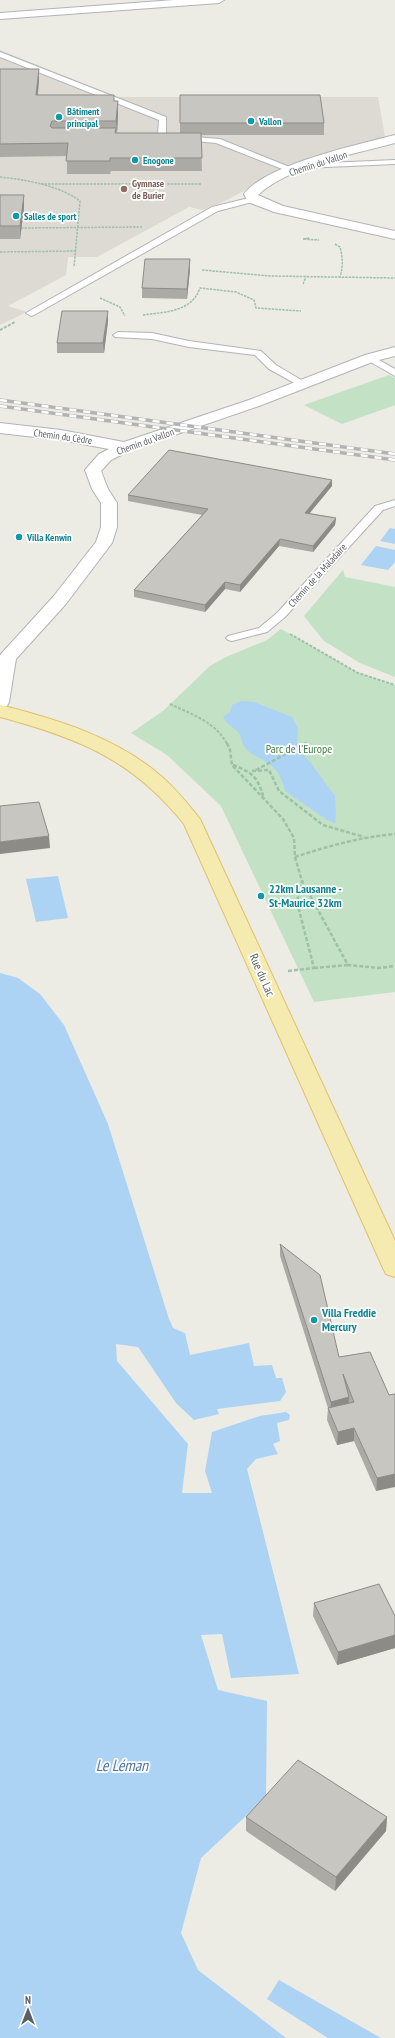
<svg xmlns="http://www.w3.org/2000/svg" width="395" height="2038" viewBox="0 0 395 2038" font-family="'PT Sans Narrow',sans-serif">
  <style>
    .education { fill: #dcdad2 }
    .green { fill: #c3e1c4 }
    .water { fill: #acd3f4 }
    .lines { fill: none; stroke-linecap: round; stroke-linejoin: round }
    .service-casing { stroke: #b1b4b7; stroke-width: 2 }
    .minor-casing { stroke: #b1b4b7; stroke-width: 2 }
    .tertiary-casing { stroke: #b1b4b7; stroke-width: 2 }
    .primary-casing { stroke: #dfc16a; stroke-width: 2 }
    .path-far2 { stroke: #9dc1a9; stroke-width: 1.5; stroke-dasharray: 2.5 1; stroke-linecap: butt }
    .path-far1 { stroke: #9dc1a9; stroke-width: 2; stroke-dasharray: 3 1.5; stroke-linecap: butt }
    .path { stroke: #9dc1a9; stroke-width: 2.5; stroke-dasharray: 4 2; stroke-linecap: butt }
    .service { fill: #fff; fill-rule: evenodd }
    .minor { fill: #fff; fill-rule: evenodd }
    .tertiary { fill: #fff; fill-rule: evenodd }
    .primary { fill: #f5ebb1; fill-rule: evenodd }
    .rail-casing { stroke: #b2b3b3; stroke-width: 3.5 }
    .rail { stroke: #fff; stroke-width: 2.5; stroke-dasharray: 7; stroke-linecap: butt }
    .wall { fill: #acaaa5 }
    .shaded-wall { fill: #8c8b86 }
    .building { fill: #c8c6c0; stroke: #8c8b86 }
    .culture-dot { fill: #0f9aa8; stroke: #fff; stroke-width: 1.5 }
    .education-dot { fill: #8d6e63; stroke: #fff; stroke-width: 1.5 }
    .labels { text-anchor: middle; stroke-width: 3.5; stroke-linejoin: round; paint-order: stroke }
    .far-culture-label { font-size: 10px; font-weight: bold; fill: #0d838f; stroke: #fff; text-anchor: start }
    .far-street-label { font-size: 10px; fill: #5c5f62; stroke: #fff }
    .far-education-label { font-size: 10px; font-weight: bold; fill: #785e54; stroke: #fff; text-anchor: start }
    .park-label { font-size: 12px; fill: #3f7e44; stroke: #fff }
    .culture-label { font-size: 12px; font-weight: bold; fill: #0d838f; stroke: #fff; text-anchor: start }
    .street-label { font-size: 12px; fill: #5c5f62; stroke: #fff }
    .near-water-label { font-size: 16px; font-style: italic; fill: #4c74a4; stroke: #fff }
  </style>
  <rect width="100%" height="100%" fill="#ecebe4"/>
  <!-- education -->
  <polygon class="education" points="0,50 118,97 378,97 385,137 358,145 253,186 225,201 203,210 189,207 97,257 68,257 66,275 8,306 27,312 0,325"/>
  <!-- green -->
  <g class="green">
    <polygon points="389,375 395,378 395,405 342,424 304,405"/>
    <polygon points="343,570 345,577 395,587 395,677 360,663 324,641 304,616"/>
    <polygon points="281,629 358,673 395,685 395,992 314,1002 221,806 167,755 131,733 163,711 210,666 224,658 267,640"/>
  </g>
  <!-- water -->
  <g class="water">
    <polygon points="390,528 395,529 395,544 380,541"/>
    <polygon points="376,546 395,550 395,562 388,570 361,565"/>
    <path d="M 241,701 L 254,702 L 292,717 L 298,728 L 297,742 L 302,753 L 310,762 L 335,796 L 336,815 L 335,823 L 327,820 L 285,791 C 281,772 273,765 256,756 C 252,754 246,750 244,746 C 241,741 242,737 238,732 C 232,726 227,725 223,717 L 230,712 L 232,705 Z"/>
    <polygon points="58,876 68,918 36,922 26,879"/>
    <polygon points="0,973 18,978 40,994 64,1025 108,1124 169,1319 173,1328 185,1333 190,1355 249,1343 254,1366 272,1365 276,1378 282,1378 286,1392 280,1401 217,1409 219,1414 194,1420 176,1403 138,1347 116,1344 117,1361 188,1444 182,1493 212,1493 205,1471 212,1432 260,1416 286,1412 290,1415 289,1420 277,1423 280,1441 273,1444 278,1454 256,1459 247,1469 299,1674 231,1678 222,1634 201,1635 218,1690 267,1701 266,1797 201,1858 181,1933 198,1970 286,2038 0,2038"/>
    <polygon points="279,1980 381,2038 328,2038 267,1999"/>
  </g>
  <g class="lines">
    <defs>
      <g id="service">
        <path d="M 0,52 L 166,117 L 166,137 C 161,141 148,141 143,137 L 147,135 L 158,135 L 159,120 L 0,57 Z"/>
        <polygon points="180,136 220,139 297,170 290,172 216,143 183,140 179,138"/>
        <polygon points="395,160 395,164 304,168 300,166 304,164"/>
        <polygon points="253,197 256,197 256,201 218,211 34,315 31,316 26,313 212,207"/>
        <polygon points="118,332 152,333 189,341 261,351 276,365 308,384 303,387 300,386 269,369 255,355 189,347 152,339 115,337 113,335"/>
        <polygon points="370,355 395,369 395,376 367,360 365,358"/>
        <polygon points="395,500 395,506 383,510 285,617 267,632 232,641 228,640 226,638 228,636 259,628 277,613 375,506"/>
      </g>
      <g id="minor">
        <path d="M 395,135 L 395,143 C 354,154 289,166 258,195 L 283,206 L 395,231 L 395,239 L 274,212 L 248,202 L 244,194 C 265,165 360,144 395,135 Z"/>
        <polygon points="395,347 395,356 375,361 259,406 131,450 111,460 101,471 108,489 117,503 117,527 112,543 65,605 16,659 9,702 7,706 0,708 0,655 53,597 96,542 101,527 101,503 92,489 85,470 99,454 109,449 61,440 0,433 0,423 61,430 124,442 249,400 365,355"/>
      </g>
      <polygon id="tertiary" points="174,0 224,0 219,3 0,19 0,13"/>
      <path id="primary" d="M 0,705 C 56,719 116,737 161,776 C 176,789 188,804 200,819 L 395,1241 L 395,1277 L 386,1274 L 383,1268 L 184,824 C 132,759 78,738 0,717 Z"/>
    </defs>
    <!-- service casing -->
    <use href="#service" class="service-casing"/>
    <!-- minor casing -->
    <use href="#minor" class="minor-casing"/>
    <!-- tertiary casing -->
    <use href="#tertiary" class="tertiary-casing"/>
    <!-- primary casing -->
    <use href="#primary" class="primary-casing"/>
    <!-- path-far2 -->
    <g class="path-far2">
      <path d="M 0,177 C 27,180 58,185 80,201 L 74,267"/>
      <polyline points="41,184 202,184"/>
      <polyline points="21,228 142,227"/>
      <polyline points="309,238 303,239 319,240"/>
      <path d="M 335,244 L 340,247 C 343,258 343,267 340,277"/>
      <polyline points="0,252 75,251"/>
      <polyline points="202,270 270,276 395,278"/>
      <polyline points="303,284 306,277"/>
      <polyline points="100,298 120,307 125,316"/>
      <path d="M 143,315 C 165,312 192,312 200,288 L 236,292 L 254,300 L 256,308 L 301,311"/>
    </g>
    <!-- path-far1 -->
    <g class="path-far1">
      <polyline points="0,330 15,322"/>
      <polyline points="290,634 358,673 395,685"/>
      <path d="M 170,704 C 191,714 216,722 227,744"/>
      <polyline points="304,744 308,742"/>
    </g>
    <!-- path -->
    <g class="path">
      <polyline points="227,743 230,750 232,765 283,819 294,838 295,857 302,881 348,965 379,968 395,966"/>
      <path d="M 233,765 C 254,773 258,778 264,799"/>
      <polyline points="256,770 306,743"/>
      <polyline points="252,771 269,770 279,791 323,825 364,837"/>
      <path d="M 295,857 C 328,846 361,837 395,834"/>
      <polyline points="314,968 348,965"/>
      <polyline points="288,971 314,968 297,902 302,881"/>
    </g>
    <!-- service -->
    <use href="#service" class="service"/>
    <!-- minor -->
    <use href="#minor" class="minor"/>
    <!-- tertiary -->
    <use href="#tertiary" class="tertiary"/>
    <!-- primary -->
    <use href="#primary" class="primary"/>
    <defs>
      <g id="rail">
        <polyline points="0,400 395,454"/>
        <polyline points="0,406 395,460"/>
      </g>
    </defs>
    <!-- rail casing -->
    <use href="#rail" class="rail-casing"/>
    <!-- rail -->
    <use href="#rail" class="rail"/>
  </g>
  <!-- wall -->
  <g class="wall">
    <polygon points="0,69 39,81 38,95 114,95 114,101 118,101 118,114 117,133 180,133 180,95 324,123 324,135 201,135 202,171 111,171 110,174 67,174 67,156 0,157"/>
    <polygon points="0,195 24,195 24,208 20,239 0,239"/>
    <polygon points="190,259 190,269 187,299 142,298 142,288"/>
    <polygon points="108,321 104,353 57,353 57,343"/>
    <polygon points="332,486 309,513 336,518 335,525 313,552 279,546 240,592 225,589 205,612 134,597 134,590 202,515 128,501 128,495"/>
    <polygon points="280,1244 339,1357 389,1395 376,1491 354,1441 337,1445 327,1420 328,1408 280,1256"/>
    <polygon points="314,1603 395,1616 395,1648 337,1665 313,1616"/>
    <polygon points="246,1817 387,1817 386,1831 335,1891 246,1831"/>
  </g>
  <!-- shaded-wall -->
  <g class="shaded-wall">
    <polygon points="39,69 39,81 36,107 36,95"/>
    <polygon points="118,101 118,114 117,134 116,121"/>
    <polygon points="24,195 24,208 20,239 20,226"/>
    <polygon points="190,259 190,269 187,299 187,289"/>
    <polygon points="108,311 108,321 104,353 103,343"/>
    <polygon points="332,480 332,486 305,519 305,513"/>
    <polygon points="336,518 335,525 313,552 313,546"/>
    <polygon points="280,539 279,546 240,592 240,585"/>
    <polygon points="225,582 225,589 205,612 205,605"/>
    <polygon points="49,836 50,848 0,854 0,842"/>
    <polygon points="349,1397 348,1410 330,1413 331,1402"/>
    <polygon points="354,1428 354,1441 337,1445 338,1432"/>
    <polygon points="395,1474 395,1487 376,1491 377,1478"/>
    <polygon points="395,1635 395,1648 337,1665 338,1652"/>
    <polygon points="387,1817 386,1831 335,1891 336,1877"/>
  </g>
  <!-- building -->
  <g class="building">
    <polygon points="0,69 39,69 36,95 114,95 114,101 118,101 116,121 52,121 50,126 52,128 116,128 115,133 201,133 202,158 110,158 110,161 66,161 68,143 0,144"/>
    <polygon points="180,95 320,95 324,123 180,123"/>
    <polygon points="0,195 24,195 20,226 0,226"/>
    <polygon points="145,259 190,259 187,289 142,288"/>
    <polygon points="62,311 108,311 103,343 57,343"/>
    <polygon points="169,450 332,480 305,513 336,518 313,546 280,539 240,585 225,582 205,605 134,590 208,509 128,495"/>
    <polygon points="39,802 49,836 0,842 0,806"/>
    <polygon points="280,1244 320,1275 339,1357 370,1352 389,1395 395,1394 395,1474 377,1478 354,1428 338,1432 328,1408 354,1402 343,1374 349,1397 331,1402"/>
    <polygon points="379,1584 395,1616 395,1635 338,1652 314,1603"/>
    <polygon points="298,1760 387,1817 336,1877 246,1817"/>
  </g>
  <!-- markers -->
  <g class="culture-dot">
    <circle cx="59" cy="117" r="4"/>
    <circle cx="251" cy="121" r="4"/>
    <circle cx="135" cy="160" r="4"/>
    <circle cx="16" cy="216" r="4"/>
    <circle cx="19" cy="537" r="4"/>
    <circle cx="261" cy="896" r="4"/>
    <circle cx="314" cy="1320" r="4"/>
  </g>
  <circle class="education-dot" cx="124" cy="189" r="4"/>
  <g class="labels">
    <!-- far-culture labels -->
    <g class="far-culture-label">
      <text x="67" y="115">Bâtiment<tspan x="67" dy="12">principal</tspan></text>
      <text x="259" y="125">Vallon</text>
      <text x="143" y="164">Enogone</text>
      <text x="24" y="220">Salles de sport</text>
      <text x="27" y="541">Villa Kenwin</text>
    </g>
    <!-- far-street labels -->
    <g class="far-street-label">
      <text transform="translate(318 163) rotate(-18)" y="4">Chemin du Vallon</text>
      <text transform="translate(63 436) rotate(8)" y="4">Chemin du Cèdre</text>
      <text transform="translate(145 441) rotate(-20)" y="4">Chemin du Vallon</text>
      <text transform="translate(317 575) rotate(-48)" y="4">Chemin de la Maladaire</text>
    </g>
    <!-- far-education labels -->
    <g class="far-education-label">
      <text x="132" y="187">Gymnase<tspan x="132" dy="12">de Burier</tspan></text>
    </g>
    <!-- park labels -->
    <g class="park-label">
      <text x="299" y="753">Parc de l'Europe</text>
    </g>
    <!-- culture labels -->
    <g class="culture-label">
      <text x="269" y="893">22km Lausanne -<tspan x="269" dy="14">St-Maurice 32km</tspan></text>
      <text x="322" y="1317">Villa Freddie<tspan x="322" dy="14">Mercury</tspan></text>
    </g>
    <!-- street labels -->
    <g class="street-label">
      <text transform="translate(262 975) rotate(66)" y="4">Rue du Lac</text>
    </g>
    <!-- near-water labels -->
    <g class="near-water-label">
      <text x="122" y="1771">Le Léman</text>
    </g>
  </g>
  <!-- north arrow -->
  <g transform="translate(28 2010)" stroke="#ffffff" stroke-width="3" paint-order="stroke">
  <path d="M0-3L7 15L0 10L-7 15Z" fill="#5c5f62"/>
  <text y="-6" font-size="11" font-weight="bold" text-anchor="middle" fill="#5c5f62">N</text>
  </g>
</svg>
